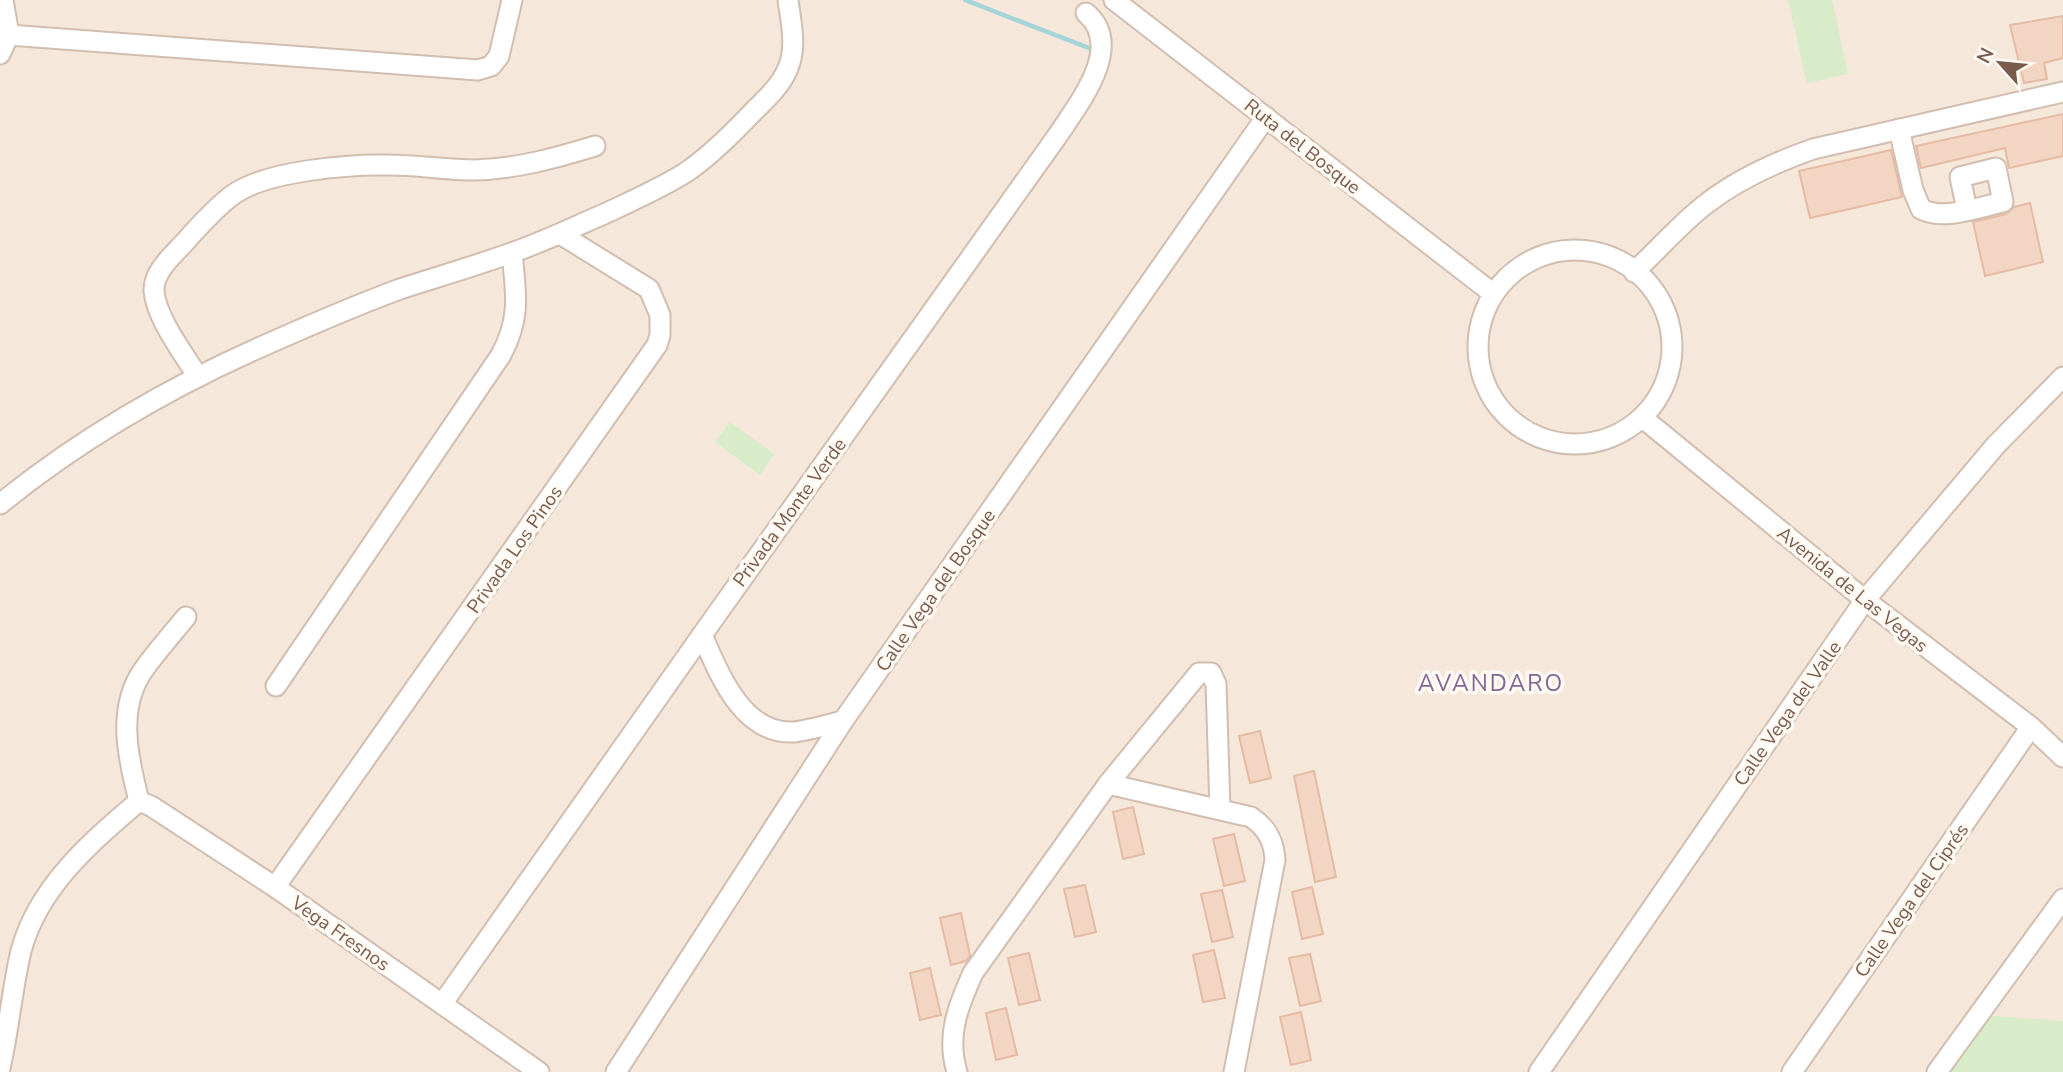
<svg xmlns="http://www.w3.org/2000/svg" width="2063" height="1072" viewBox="0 0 2063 1072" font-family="'Nunito Sans',sans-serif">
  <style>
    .residential { fill: #f5e8da }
    .green { fill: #d8ecc9 }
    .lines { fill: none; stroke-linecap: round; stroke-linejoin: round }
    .stream { stroke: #a5d3da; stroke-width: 4.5 }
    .building { fill: #f3d5c3; stroke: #e6bba3; stroke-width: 2 }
    .minor-casing { stroke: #d1beb0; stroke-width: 23 }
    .minor { stroke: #fff; stroke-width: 19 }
    .labels { text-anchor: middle; stroke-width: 7; stroke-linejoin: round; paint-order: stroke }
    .street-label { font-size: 19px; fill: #7a5c4d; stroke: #fffaf3 }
    .quarter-label { font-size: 23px; letter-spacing: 2px; fill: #846695; stroke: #fffaf3 }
  </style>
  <rect width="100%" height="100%" fill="#fdf6ec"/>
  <!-- residential -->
  <rect class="residential" x="0" y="0" width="2063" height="1072"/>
  <!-- green -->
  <g class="green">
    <polygon points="1788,0 1832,0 1848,74 1807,83"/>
    <polygon points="730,422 774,454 760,475 715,442"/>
    <polygon points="1981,1015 2063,1021 2063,1072 1943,1072"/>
  </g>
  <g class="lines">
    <!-- stream -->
    <polyline class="stream" points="965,0 1094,50"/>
  </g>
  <!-- building -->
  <g class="building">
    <polygon points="2063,16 2063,58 2044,63 2047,79 2024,83 2010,25"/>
    <polygon points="2063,114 2063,156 2009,168 2005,148 1921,168 1916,146"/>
    <polygon points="1891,150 1902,197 1810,218 1799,171"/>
    <polygon points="2030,203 2043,262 1985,276 1973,222 2006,214 2014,207"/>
    <polygon points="1260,731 1271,778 1250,783 1239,736"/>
    <polygon points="1314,771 1336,877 1315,882 1294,776"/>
    <polygon points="1133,807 1144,854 1123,859 1113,812"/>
    <polygon points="1234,834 1245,881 1224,886 1213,839"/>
    <polygon points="1085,885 1096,932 1075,937 1064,889"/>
    <polygon points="1312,887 1323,934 1302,939 1292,892"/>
    <polygon points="1222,890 1233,937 1212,942 1201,894"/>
    <polygon points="961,913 970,956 966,961 951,965 940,918"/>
    <polygon points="1214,950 1225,998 1203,1002 1193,955"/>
    <polygon points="1029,953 1040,1000 1019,1005 1008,958"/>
    <polygon points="1310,954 1321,1001 1300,1006 1289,958"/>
    <polygon points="930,968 941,1015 920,1020 910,973"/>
    <polygon points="1006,1008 1017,1055 996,1060 986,1013"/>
    <polygon points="1301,1012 1311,1060 1291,1065 1280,1017"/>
  </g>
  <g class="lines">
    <defs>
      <g id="minor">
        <polyline points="1114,0 1491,292"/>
        <polyline points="9,35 478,70 491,66 499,56 512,0"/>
        <polyline points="0,54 9,35 3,0"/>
        <path d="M 1899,129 L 1913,190 L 1921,209 C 1944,221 1979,207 2003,202 L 1996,168 L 1960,177 L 1967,210"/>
        <circle cx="1575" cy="347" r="97"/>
        <path d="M 1634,272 C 1658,250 1680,224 1706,204 C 1738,179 1776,162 1813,149 L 2063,92"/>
        <path d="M 198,377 C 184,354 156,318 154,291 C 153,272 173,255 184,243 C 199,226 216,207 234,194 C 267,171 349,164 390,165 C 418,165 446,170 475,170 C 516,169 556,158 595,146"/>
        <polyline points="1644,419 1865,600 2031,727 2063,757"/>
        <path d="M 0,504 C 79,440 170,387 263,346 C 308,326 354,306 400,289 C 437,277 475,266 511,253 C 543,242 574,227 604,214 C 632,201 659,189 685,173 C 709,157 732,134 752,113 C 765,100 781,86 788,68 C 797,47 791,22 788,0"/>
        <path d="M 702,635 C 719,673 742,735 794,732 C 810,730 827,725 843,721"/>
        <path d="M 276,686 L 501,355 C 521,318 516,293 512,253"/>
        <polyline points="1108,784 1199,673 1211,673 1216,684 1220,809"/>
        <polyline points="139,801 151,806 275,887 539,1072"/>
        <path d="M 139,801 C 128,758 116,708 144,669 C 157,651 172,634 186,617"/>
        <polyline points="275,887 657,345 660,335 660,315 649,289 560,234"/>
        <path d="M 442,1004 L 702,635 L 1058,135 C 1079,103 1125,46 1086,13"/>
        <path d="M 0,1068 C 9,1029 12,989 21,951 C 38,887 91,842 139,801"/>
        <polyline points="616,1072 843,721 1266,117"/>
        <path d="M 957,1072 C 946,1036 958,1006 973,973 L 1108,784 L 1251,817 C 1267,828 1274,841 1275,860 L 1234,1072"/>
        <polyline points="1539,1072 1865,600 1996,445 2063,377"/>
        <polyline points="1792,1072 2031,727"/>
        <polyline points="1937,1072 2063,899"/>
      </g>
    </defs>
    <!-- minor casing -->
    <use href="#minor" class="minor-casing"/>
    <!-- minor -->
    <use href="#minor" class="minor"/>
  </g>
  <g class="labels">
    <!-- street labels -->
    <g class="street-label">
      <text transform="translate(1303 146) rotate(38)" y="7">Ruta del Bosque</text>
      <text transform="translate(789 512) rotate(-54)" y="7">Privada Monte Verde</text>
      <text transform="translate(514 549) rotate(-55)" y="7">Privada Los Pinos</text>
      <text transform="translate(1853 589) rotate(39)" y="7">Avenida de Las Vegas</text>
      <text transform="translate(935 590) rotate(-55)" y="7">Calle Vega del Bosque</text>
      <text transform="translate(1787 713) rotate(-55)" y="7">Calle Vega del Valle</text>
      <text transform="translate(1911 900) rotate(-55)" y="7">Calle Vega del Ciprés</text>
      <text transform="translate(341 933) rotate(35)" y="7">Vega Fresnos</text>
    </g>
    <!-- quarter labels -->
    <g class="quarter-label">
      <text x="1491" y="691">AVANDARO</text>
    </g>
  </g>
  <!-- north arrow -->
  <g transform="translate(2000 63) rotate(297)" stroke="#fffaf3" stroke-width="5" paint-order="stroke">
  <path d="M0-5L12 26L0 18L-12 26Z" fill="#7a5c4d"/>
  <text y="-10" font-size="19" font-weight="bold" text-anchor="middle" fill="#7a5c4d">N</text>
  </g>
</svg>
